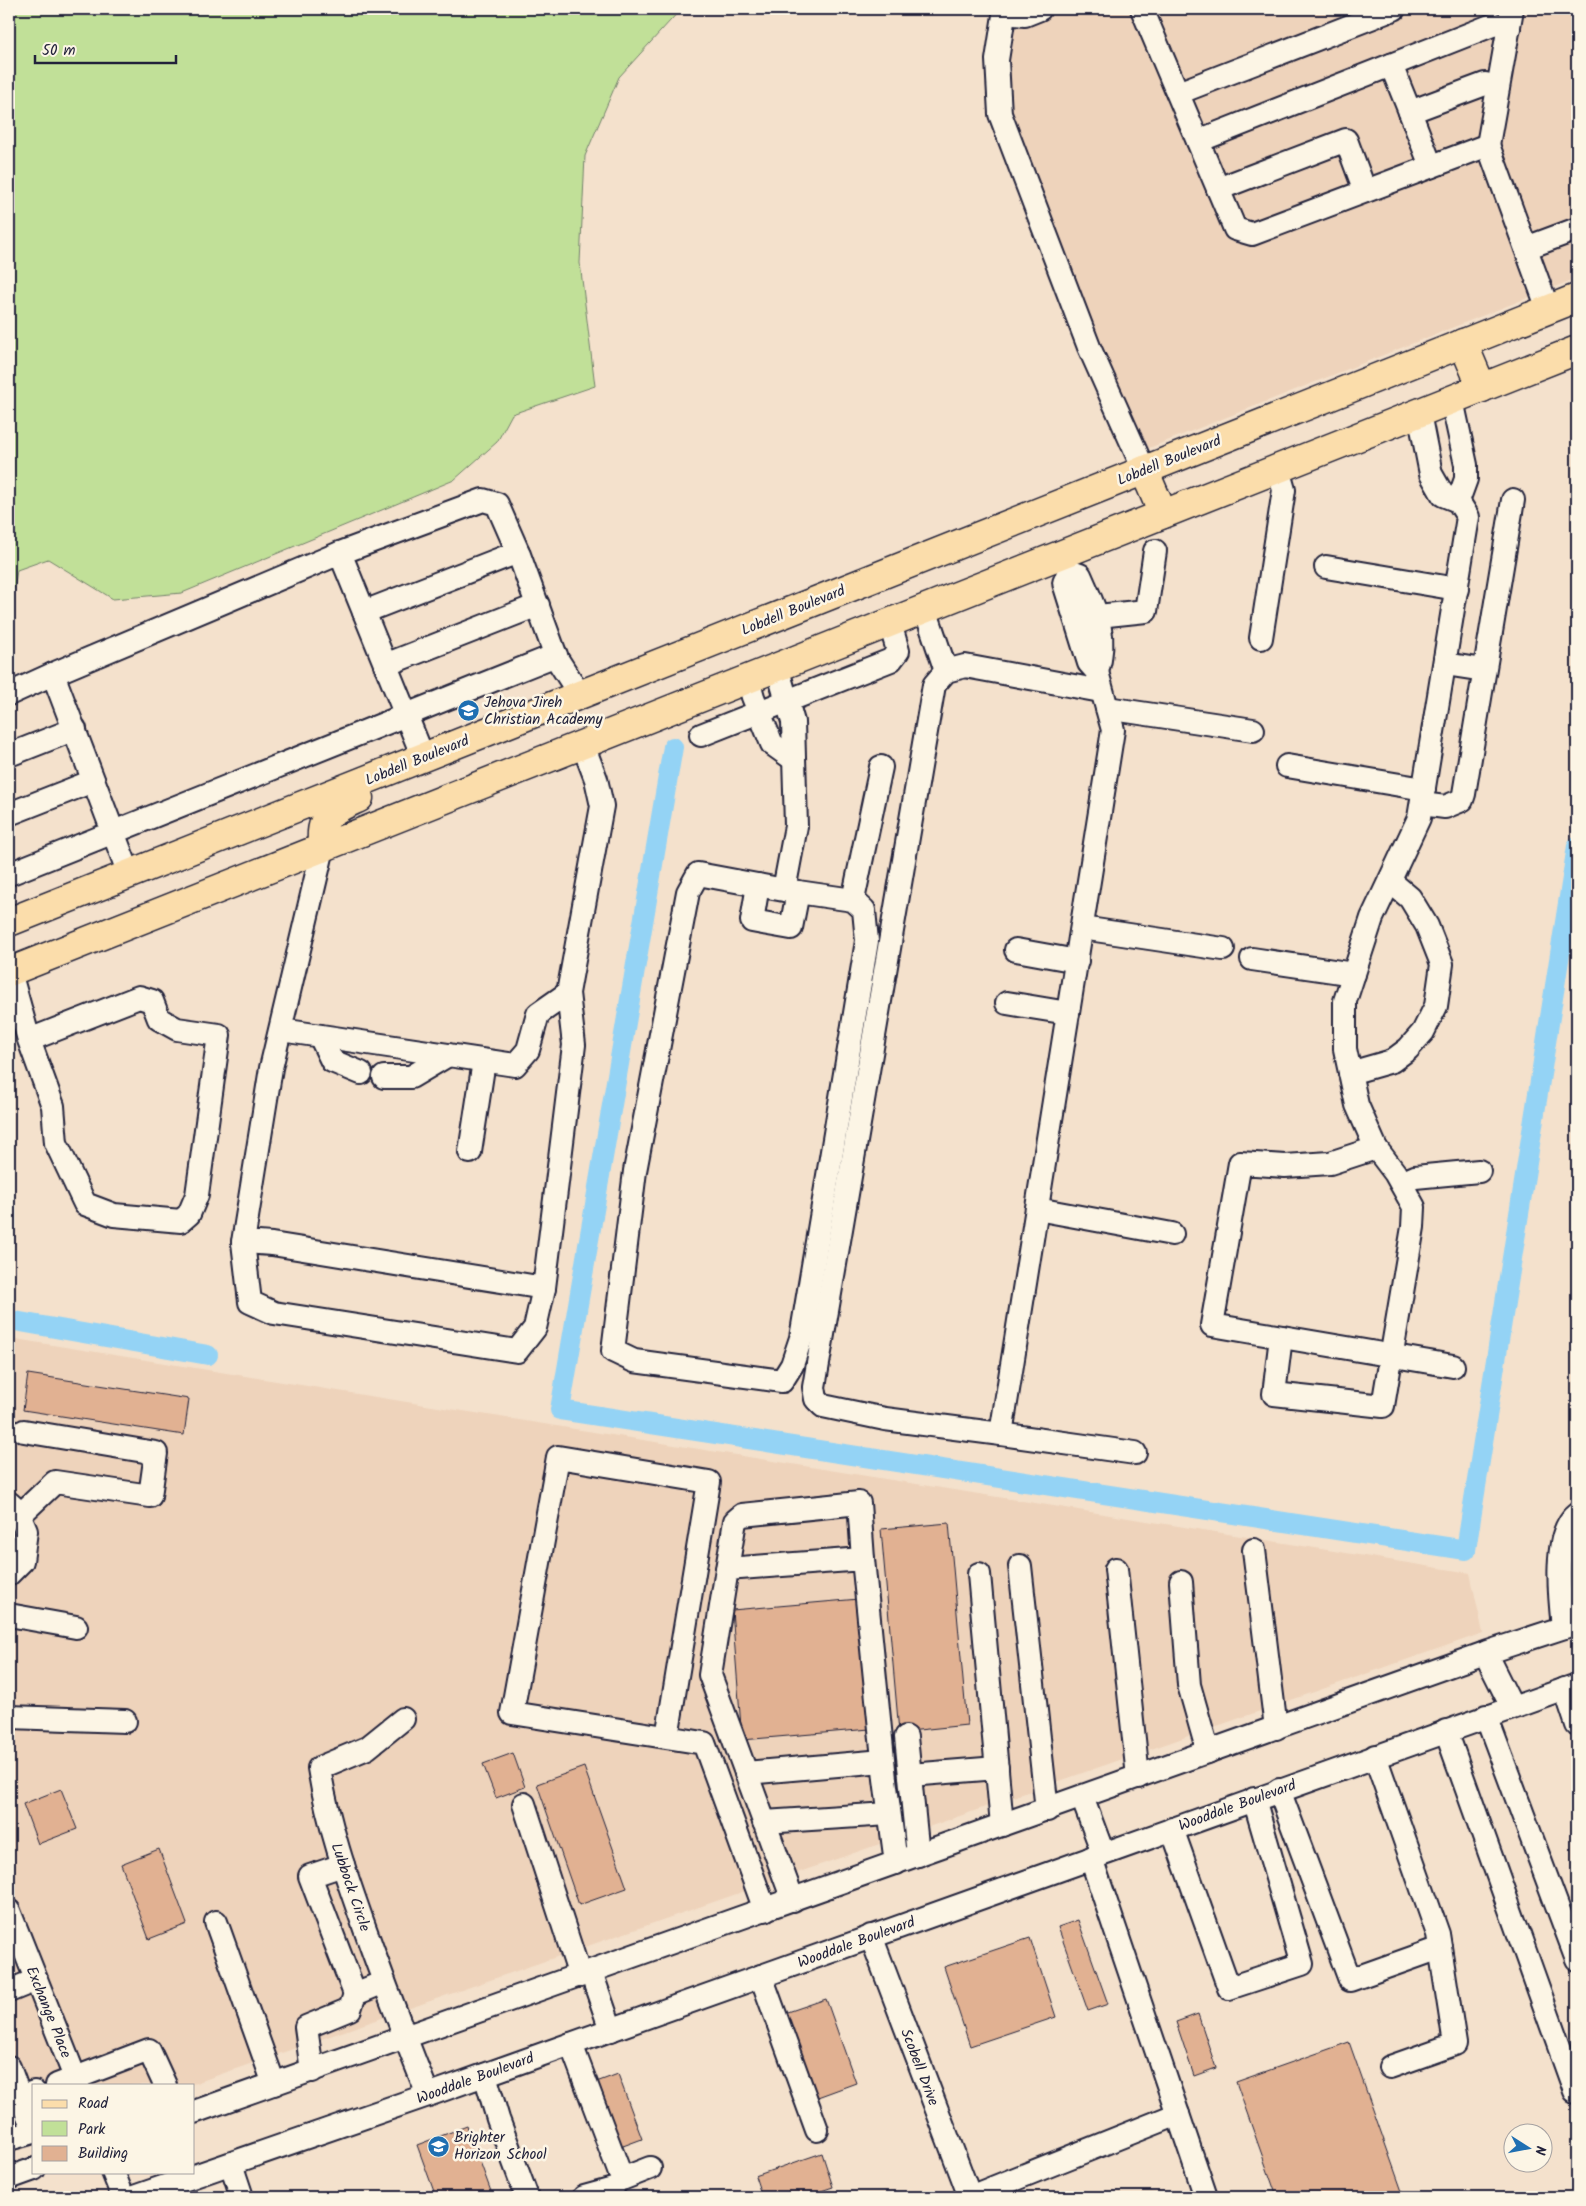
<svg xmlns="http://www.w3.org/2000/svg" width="1586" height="2206" viewBox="0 0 1586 2206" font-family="Kalam,sans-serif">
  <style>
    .built { fill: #eed3bb }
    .green { fill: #c1e098; stroke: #72816a }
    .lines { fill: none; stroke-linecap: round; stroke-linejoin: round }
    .canal { stroke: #94d3f5; stroke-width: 20 }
    .building { fill: #e1b192; stroke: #22223b }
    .minor-casing { stroke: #22223b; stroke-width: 26 }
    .major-casing { stroke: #22223b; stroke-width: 31 }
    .minor { stroke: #fcf5e5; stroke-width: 22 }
    .major { stroke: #fbddab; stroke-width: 28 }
    .labels { text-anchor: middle; stroke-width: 5; stroke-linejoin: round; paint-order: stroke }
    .street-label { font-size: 15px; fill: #22223b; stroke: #fcf5e5 }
    .poi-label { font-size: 15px; fill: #22223b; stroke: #fcf5e5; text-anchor: start }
  </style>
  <rect width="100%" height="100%" fill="#f4e1cc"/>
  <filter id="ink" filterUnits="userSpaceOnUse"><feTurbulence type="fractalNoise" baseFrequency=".02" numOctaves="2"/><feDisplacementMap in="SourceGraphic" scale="10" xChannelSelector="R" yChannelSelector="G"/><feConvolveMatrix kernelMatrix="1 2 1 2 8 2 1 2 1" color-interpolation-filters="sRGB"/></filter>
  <g filter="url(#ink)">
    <!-- built -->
    <g class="built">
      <polygon points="1014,9 1577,9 1577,278 1144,450 1000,101"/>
      <polygon points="9,1338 1470,1573 1483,1633 190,2085 34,2085 34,2139 9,2148"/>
    </g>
    <!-- green -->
    <polygon class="green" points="9,9 681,9 619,77 585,156 580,263 595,386 512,414 497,442 454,480 182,593 113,599 48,559 17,570 9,621"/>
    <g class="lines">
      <!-- canal -->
      <g class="canal">
        <polyline points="673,747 560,1410 1466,1550 1577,846"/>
        <polyline points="9,1320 208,1355"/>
      </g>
    </g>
    <!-- building -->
    <g class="building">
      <polygon points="28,1374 189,1399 184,1435 23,1410"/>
      <polygon points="949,1523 967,1725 899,1732 881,1529"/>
      <polygon points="859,1599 870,1729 742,1740 732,1610"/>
      <polygon points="513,1753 525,1787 496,1798 483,1764"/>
      <polygon points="584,1767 627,1888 579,1905 537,1784"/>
      <polygon points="61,1789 77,1829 38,1844 23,1804"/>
      <polygon points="159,1849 187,1924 149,1939 121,1864"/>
      <polygon points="1078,1920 1108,2004 1088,2011 1058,1927"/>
      <polygon points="1030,1938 1056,2017 970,2046 944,1967"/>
      <polygon points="826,1999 856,2083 815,2098 785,2013"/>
      <polygon points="1198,2014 1216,2068 1194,2076 1176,2022"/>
      <polygon points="1349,2042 1404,2197 1277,2197 1236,2082"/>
      <polygon points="618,2074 642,2139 615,2149 591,2084"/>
      <polygon points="467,2126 493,2197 436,2197 417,2145"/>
      <polygon points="822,2153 833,2187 803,2197 762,2197 755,2176"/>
    </g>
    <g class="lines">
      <defs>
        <g id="minor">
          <polyline points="1005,9 997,60 1000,114 1089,347 1144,470"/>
          <polyline points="1142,9 1235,229 1252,234 1488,145 1548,309"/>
          <polyline points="1005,13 1025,15 1040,9"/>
          <polyline points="1391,65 1410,112"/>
          <polyline points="1178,93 1394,9"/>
          <polyline points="1198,141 1495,24 1509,28"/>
          <polyline points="1488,145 1512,9"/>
          <polyline points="1431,166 1410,112 1485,84 1498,87"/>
          <polyline points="1218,189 1346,140 1365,191"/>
          <polyline points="1526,248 1577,229"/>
          <polyline points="1452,400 1466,465 1466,479 1458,501"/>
          <path d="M 1062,554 L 1069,571 L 1064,583 L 1089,663 L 1097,672 C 1109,634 1095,609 1080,575 L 1069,571"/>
          <polyline points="1326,567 1457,589"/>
          <polyline points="925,609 946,671"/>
          <polyline points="364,612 518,552"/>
          <polyline points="1098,616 1146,611 1155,551"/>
          <polyline points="1261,638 1284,490 1278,469"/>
          <polyline points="1445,664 1484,670"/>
          <polyline points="385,665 538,605"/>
          <polyline points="777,667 793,722 796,826 784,890 698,874 688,892 635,1171 613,1351 634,1361 782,1381 792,1365 801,1338 867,941 864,910 853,900 784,890"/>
          <polyline points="1097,672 1113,730 1001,1434 1135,1453"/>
          <polyline points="53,674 340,553"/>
          <polyline points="748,679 753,697 772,744 793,759"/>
          <polyline points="9,694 53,674 129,874"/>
          <polyline points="1107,708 1253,730"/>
          <polyline points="701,735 891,660 898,651 890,623"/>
          <polyline points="9,755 75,729"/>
          <polyline points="423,757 340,553 483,500 497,504 518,552 557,659 580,695"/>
          <polyline points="1287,766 1424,789"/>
          <polyline points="1422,804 1445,807 1462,800 1464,794 1513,500"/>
          <polyline points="9,814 93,781"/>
          <polyline points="323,848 271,1068 243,1242 272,1244 544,1288 574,1045 568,993 602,806 596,779 583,745"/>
          <polyline points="9,874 556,655"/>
          <polyline points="758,885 752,921 791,928 798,892"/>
          <polyline points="853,900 881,767"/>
          <polyline points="1082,928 1223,949"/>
          <polyline points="1016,950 1077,961"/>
          <polyline points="1252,959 1354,974"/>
          <polyline points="10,972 29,1040 53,1106 56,1143 85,1204 114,1215 181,1221 189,1214 197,1195 219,1035 177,1029 159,1019 152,1001 139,997 29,1040"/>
          <polyline points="1007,1003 1068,1013"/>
          <polyline points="281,1030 515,1065 528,1050 538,1014 568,993"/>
          <polyline points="320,1036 332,1061 361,1073"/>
          <polyline points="1350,1073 1392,1061 1408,1049 1423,1032 1436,1006 1442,964 1427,926 1410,898 1390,881"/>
          <polyline points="384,1077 411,1077 448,1055"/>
          <polyline points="1376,1148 1330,1163 1285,1166 1240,1163 1212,1325 1453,1366"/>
          <polyline points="470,1152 484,1061"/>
          <polyline points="1401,1183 1415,1177 1479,1171"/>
          <polyline points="1037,1209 1172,1234"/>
          <polyline points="243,1242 250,1302 274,1313 517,1351 535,1328 544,1288"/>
          <polyline points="1281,1337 1274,1394 1383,1406 1413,1227 1414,1207 1395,1173 1376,1148 1357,1105 1345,1049 1345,1001 1372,918 1419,818 1468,517 1458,501 1443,495 1431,474 1419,413"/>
          <polyline points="1001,1434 885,1419 823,1406 816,1399 814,1387 934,685 946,671 965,666 1101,691"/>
          <polyline points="9,1503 17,1510 26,1531 22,1561 9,1574"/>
          <polyline points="19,1516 55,1482 150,1496 156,1453 24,1431"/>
          <polyline points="1254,1550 1276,1728"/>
          <polyline points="1020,1566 1047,1810"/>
          <polyline points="727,1569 735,1521 742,1515 859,1503 863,1559"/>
          <polyline points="1116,1569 1138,1777"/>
          <polyline points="979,1574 1002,1825"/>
          <polyline points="1181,1582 1189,1685 1208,1752"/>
          <polyline points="9,1615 76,1627"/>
          <path d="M 1563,1627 C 1560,1600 1552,1532 1577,1514"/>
          <polyline points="1485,1653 1512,1707"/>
          <polyline points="1565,1689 1577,1725"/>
          <polyline points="1486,1716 1577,1959"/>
          <polyline points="9,1717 125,1721"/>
          <path d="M 403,1719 L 367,1748 L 319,1768 C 328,1824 346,1876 365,1929 C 385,1985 406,2040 428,2095"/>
          <polyline points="1446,1731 1575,2091"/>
          <polyline points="667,1737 709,1482 558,1457 512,1713 704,1743 765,1910"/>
          <polyline points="906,1737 918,1855"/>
          <polyline points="1375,1756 1438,1934 1455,2044 1390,2067"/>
          <polyline points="746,1773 883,1761"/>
          <polyline points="910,1775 997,1768"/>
          <polyline points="1279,1790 1350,1980 1440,1948"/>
          <polyline points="1082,1797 1103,1853"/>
          <polyline points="524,1804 580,1976"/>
          <polyline points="764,1822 889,1814"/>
          <polyline points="1172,1829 1229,1988 1302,1964 1254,1799"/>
          <polyline points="1091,1858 1206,2197"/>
          <polyline points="343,1865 310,1876 355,1994 384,1982"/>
          <polyline points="793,1900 710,1675 727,1569 863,1559 885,1779 896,1863"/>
          <polyline points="9,1911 78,2085"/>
          <polyline points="216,1922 274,2084"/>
          <polyline points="871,1936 970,2197"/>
          <polyline points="591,1972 611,2030"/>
          <polyline points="761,1976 817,2130"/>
          <polyline points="9,1991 36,1980"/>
          <polyline points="571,2044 622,2179 650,2168"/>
          <polyline points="9,2067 20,2097 34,2092"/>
          <polyline points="312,2071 306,2027 350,2009 355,1994"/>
          <polyline points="485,2075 498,2119 527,2197"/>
          <polyline points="57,2085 149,2050 165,2085"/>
          <polyline points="20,2097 34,2130"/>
          <polyline points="194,2112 1485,1653 1577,1623"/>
          <polyline points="9,2139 34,2132"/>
          <polyline points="231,2164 242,2197"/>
          <polyline points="113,2172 123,2197"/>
          <polyline points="9,2178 34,2169"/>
          <polyline points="134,2197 428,2095 1577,1685"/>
          <polyline points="584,2197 613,2189"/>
          <polyline points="970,2197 1178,2114"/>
        </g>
        <g id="major">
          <polyline points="1463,343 1482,388"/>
          <polyline points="1144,470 1163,514"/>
          <path d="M 323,848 C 317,815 333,810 359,798"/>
          <polyline points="9,922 1577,298"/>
          <polyline points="9,972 1577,350"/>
        </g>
      </defs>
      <!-- minor casing -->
      <use href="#minor" class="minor-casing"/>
      <!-- major casing -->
      <use href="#major" class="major-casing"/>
      <!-- minor -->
      <use href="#minor" class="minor"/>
      <!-- major -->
      <use href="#major" class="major"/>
    </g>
  </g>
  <!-- icons -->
  <defs>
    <symbol id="school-disc" viewBox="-11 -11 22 22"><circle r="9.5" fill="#1f6fb2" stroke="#fcf5e5"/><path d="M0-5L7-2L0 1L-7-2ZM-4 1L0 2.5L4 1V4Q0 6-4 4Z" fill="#fff"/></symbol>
  </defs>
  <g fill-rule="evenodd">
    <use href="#school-disc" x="456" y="698" width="25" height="25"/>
    <use href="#school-disc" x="426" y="2134" width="25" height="25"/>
  </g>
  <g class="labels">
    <!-- street labels -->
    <g class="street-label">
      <text transform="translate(1169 460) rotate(-22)" y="5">Lobdell Boulevard</text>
      <text transform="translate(793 610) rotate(-22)" y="5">Lobdell Boulevard</text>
      <text transform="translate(417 760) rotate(-22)" y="5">Lobdell Boulevard</text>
      <text transform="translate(1237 1805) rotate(-20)" y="5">Wooddale Boulevard</text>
      <text transform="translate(351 1887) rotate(71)" y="5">Lubbock Circle</text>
      <text transform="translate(856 1942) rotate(-20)" y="5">Wooddale Boulevard</text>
      <text transform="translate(49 2012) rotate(68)" y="5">Exchange Place</text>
      <text transform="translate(920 2067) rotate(69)" y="5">Scobell Drive</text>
      <text transform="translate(475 2078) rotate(-20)" y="5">Wooddale Boulevard</text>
    </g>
    <!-- poi labels -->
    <g class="poi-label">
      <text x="484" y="707">Jehova Jireh<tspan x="484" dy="17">Christian Academy</tspan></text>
      <text x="454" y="2142">Brighter<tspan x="454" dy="17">Horizon School</tspan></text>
    </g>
  </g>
  <!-- margin -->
  <rect width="1586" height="2206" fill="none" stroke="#fcf5e5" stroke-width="30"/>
  <rect x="15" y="15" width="1556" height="2176" fill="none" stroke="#22223b" stroke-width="2" filter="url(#ink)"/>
  <!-- legend -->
  <rect x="32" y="2084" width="162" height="90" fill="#fcf5e5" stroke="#a5a1a1"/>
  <rect x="42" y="2100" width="25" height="8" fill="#fbddab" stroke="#a5a1a1"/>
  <text x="78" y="2108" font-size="15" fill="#22223b">Road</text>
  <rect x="42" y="2121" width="25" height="15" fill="#c1e098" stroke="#a5a1a1"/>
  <text x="78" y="2134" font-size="15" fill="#22223b">Park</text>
  <rect x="42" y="2146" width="25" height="15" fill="#e1b192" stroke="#a5a1a1"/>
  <text x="78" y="2158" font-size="15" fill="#22223b">Building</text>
  <!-- north arrow -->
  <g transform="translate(1528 2148) rotate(101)"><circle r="24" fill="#fcf5e5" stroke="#a5a1a1"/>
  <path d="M0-4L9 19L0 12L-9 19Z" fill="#1f6fb2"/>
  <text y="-8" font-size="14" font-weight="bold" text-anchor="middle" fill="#22223b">N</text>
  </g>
  <!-- scale -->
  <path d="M35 55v8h141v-8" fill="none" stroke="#22223b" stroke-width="2.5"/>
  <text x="42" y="55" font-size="15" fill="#22223b" stroke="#fcf5e5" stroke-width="4" paint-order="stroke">50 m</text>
</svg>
